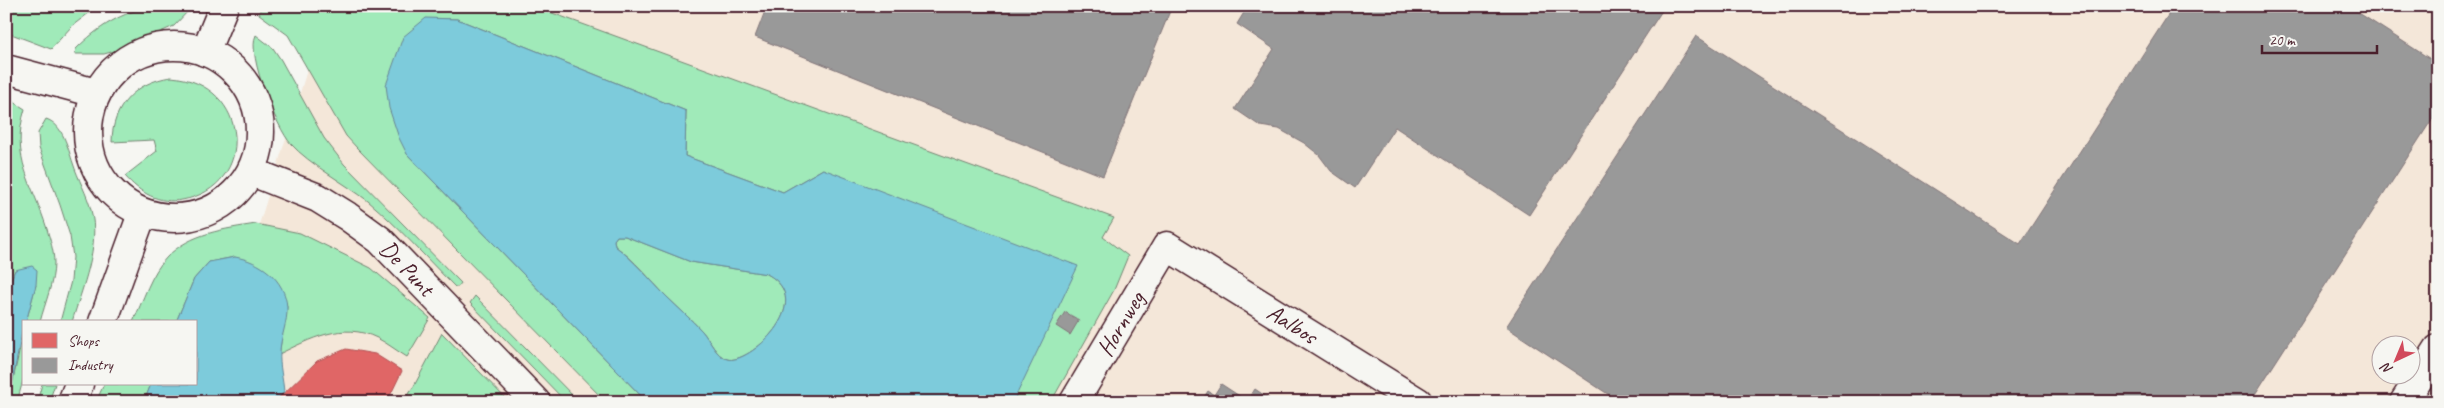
<svg xmlns="http://www.w3.org/2000/svg" width="2444" height="408" viewBox="0 0 2444 408" font-family="Caveat,sans-serif">
  <style>
    .built { fill: #f4e7d9; fill-rule: evenodd }
    .green { fill: #a0eab9; stroke: #758472 }
    .water { fill: #7dcbdb; stroke: #698695; fill-rule: evenodd }
    .shops { fill: #e06666; stroke: #b35154 }
    .industry { fill: #999; stroke: #817478 }
    .lines { fill: none; stroke-linecap: round; stroke-linejoin: round }
    .minor-casing { stroke: #4a1f2b; stroke-width: 31 }
    .minor { stroke: #f6f6f2; stroke-width: 28 }
    .labels { text-anchor: middle; stroke-width: 5; stroke-linejoin: round; paint-order: stroke }
    .street-label { font-size: 24px; fill: #4a1f2b; stroke: #f6f6f2 }
  </style>
  <rect width="100%" height="100%" fill="#f6f6f2"/>
  <filter id="ink" filterUnits="userSpaceOnUse"><feTurbulence type="fractalNoise" baseFrequency=".02" numOctaves="2"/><feDisplacementMap in="SourceGraphic" scale="10" xChannelSelector="R" yChannelSelector="G"/><feConvolveMatrix kernelMatrix="1 2 1 2 8 2 1 2 1" color-interpolation-filters="sRGB"/></filter>
  <g filter="url(#ink)">
    <!-- built -->
    <path class="built" d="M 327,6 L 2438,6 L 2438,402 L 204,402 ZM 2382,346 L 2412,346 L 2412,376 L 2382,376 Z"/>
    <!-- green -->
    <g class="green">
      <polygon points="6,6 98,6 72,26 51,49 6,32"/>
      <path d="M 153,6 L 187,6 L 189,10 L 174,26 L 122,49 L 104,54 L 75,54 L 76,49 C 98,27 122,12 153,6 Z"/>
      <polygon points="261,6 533,6 1114,218 1103,237 1128,256 1114,290 1051,402 1012,402 1014,400 823,169 783,192 685,156 686,111 457,19 426,19 407,154 647,402 606,402 357,148 346,136 288,35 259,14"/>
      <path d="M 256,35 L 273,48 L 281,60 L 324,138 L 344,164 L 461,283 L 458,287 L 455,287 C 426,258 399,227 368,201 C 346,184 309,164 291,144 C 277,128 246,55 256,35 Z"/>
      <path d="M 171,77 C 251,83 258,187 182,200 C 159,204 140,193 125,176 L 157,151 L 154,140 L 112,142 C 112,106 136,82 171,77 Z"/>
      <path d="M 6,97 L 25,109 C 10,157 33,184 47,229 C 50,240 54,251 54,263 C 54,282 45,303 40,322 L 26,322 L 36,285 L 15,270 L 6,293 Z"/>
      <path d="M 46,119 C 63,124 68,149 73,163 C 78,179 87,194 91,210 C 101,245 82,288 72,322 L 60,322 L 71,281 L 73,257 L 70,236 L 60,205 L 39,148 L 38,133 Z"/>
      <path d="M 256,224 L 300,233 L 371,268 L 430,318 L 407,357 C 397,351 387,343 377,338 C 343,321 310,339 279,354 L 287,307 L 281,290 L 235,257 L 209,262 L 194,279 L 176,322 L 133,322 C 143,301 151,273 167,257 C 190,233 225,229 256,224 Z"/>
      <path d="M 617,236 L 625,236 L 691,262 L 767,274 C 819,302 748,366 727,359 C 716,356 709,339 702,331 C 691,319 678,308 666,296 C 650,280 634,259 615,246 L 614,240 Z"/>
      <polygon points="475,296 579,402 566,402 470,303"/>
      <polygon points="24,330 24,377 17,402 6,402 6,392 11,389"/>
      <polygon points="442,333 509,402 402,402 414,386"/>
      <polygon points="42,384 55,384 49,402 37,402"/>
      <polygon points="104,384 151,384 144,402 96,402"/>
    </g>
    <!-- water -->
    <g class="water">
      <path d="M 426,18 L 457,19 L 686,111 L 685,156 L 783,192 L 823,169 L 1078,266 L 1014,400 L 1012,402 L 647,402 L 407,154 L 399,138 L 389,108 L 386,85 L 403,37 ZM 617,236 L 625,236 L 691,262 L 767,274 C 819,302 748,366 727,359 C 716,356 709,339 702,331 C 691,319 678,308 666,296 C 650,280 634,260 615,246 L 614,240 Z"/>
      <path d="M 235,257 C 260,261 285,279 287,307 C 288,322 280,338 280,353 C 279,365 283,379 284,392 L 274,402 L 144,402 L 151,384 L 196,384 L 196,322 L 176,322 L 194,279 L 209,262 Z"/>
      <polygon points="32,266 37,270 36,285 26,322 24,322 11,389 6,392 6,293 15,270"/>
    </g>
    <!-- shops -->
    <polygon class="shops" points="346,349 375,354 402,371 387,402 275,402 317,361"/>
    <!-- industry -->
    <g class="industry">
      <polygon points="767,6 1172,6 1103,176 755,37"/>
      <polygon points="1248,6 1665,6 1529,215 1395,127 1355,188 1331,171 1319,155 1304,143 1279,129 1260,126 1235,109 1274,49 1237,24"/>
      <polygon points="2174,6 2348,6 2438,64 2438,110 2250,402 1620,402 1506,327 1696,36 2020,244"/>
      <polygon points="1065,312 1079,320 1070,335 1056,326"/>
      <polygon points="1221,384 1247,401 1255,389 1274,402 1201,402 1208,391 1214,395"/>
    </g>
    <g class="lines">
      <defs>
        <g id="minor">
          <circle cx="174" cy="132" r="86"/>
          <polyline points="205,52 224,6"/>
          <polyline points="6,69 96,93"/>
          <path id="s1" d="M 252,172 L 318,198 L 347,216 L 380,240 L 536,402"/>
          <polyline points="103,322 142,214"/>
          <polyline points="72,402 79,384"/>
          <path id="s2" d="M 1074,402 L 1167,246 L 1418,402"/>
          <polyline points="2404,402 2438,349"/>
        </g>
      </defs>
      <!-- minor casing -->
      <use href="#minor" class="minor-casing"/>
      <!-- minor -->
      <use href="#minor" class="minor"/>
    </g>
  </g>
  <g class="labels">
    <!-- street labels -->
    <g class="street-label">
      <text dy="8" stroke="none"><textPath href="#s1" startOffset="185">De Punt</textPath></text>
      <text dy="8" stroke="none"><textPath href="#s2" startOffset="91">Hornweg</textPath></text>
      <text dy="8" stroke="none"><textPath href="#s2" startOffset="329">Aalbos</textPath></text>
    </g>
  </g>
  <!-- margin -->
  <rect width="2444" height="408" fill="none" stroke="#f6f6f2" stroke-width="25"/>
  <rect x="12" y="12" width="2419" height="383" fill="none" stroke="#4a1f2b" stroke-width="2" filter="url(#ink)"/>
  <!-- legend -->
  <rect x="22" y="320" width="175" height="65" fill="#f6f6f2" stroke="#b1a0a2"/>
  <rect x="32" y="333" width="25" height="15" fill="#e06666" stroke="#b1a0a2"/>
  <text x="68" y="346" font-size="15" fill="#4a1f2b">Shops</text>
  <rect x="32" y="358" width="25" height="15" fill="#999999" stroke="#b1a0a2"/>
  <text x="68" y="370" font-size="15" fill="#4a1f2b">Industry</text>
  <!-- north arrow -->
  <g transform="translate(2396 360) rotate(224)"><circle r="24" fill="#f6f6f2" stroke="#b1a0a2"/>
  <path d="M0-4L9 19L0 12L-9 19Z" fill="#d1495b"/>
  <text y="-8" font-size="14" font-weight="bold" text-anchor="middle" fill="#4a1f2b">N</text>
  </g>
  <!-- scale -->
  <path d="M2262 45v8h115v-8" fill="none" stroke="#4a1f2b" stroke-width="2.5"/>
  <text x="2269" y="45" font-size="15" fill="#4a1f2b" stroke="#f6f6f2" stroke-width="4" paint-order="stroke">20 m</text>
</svg>
